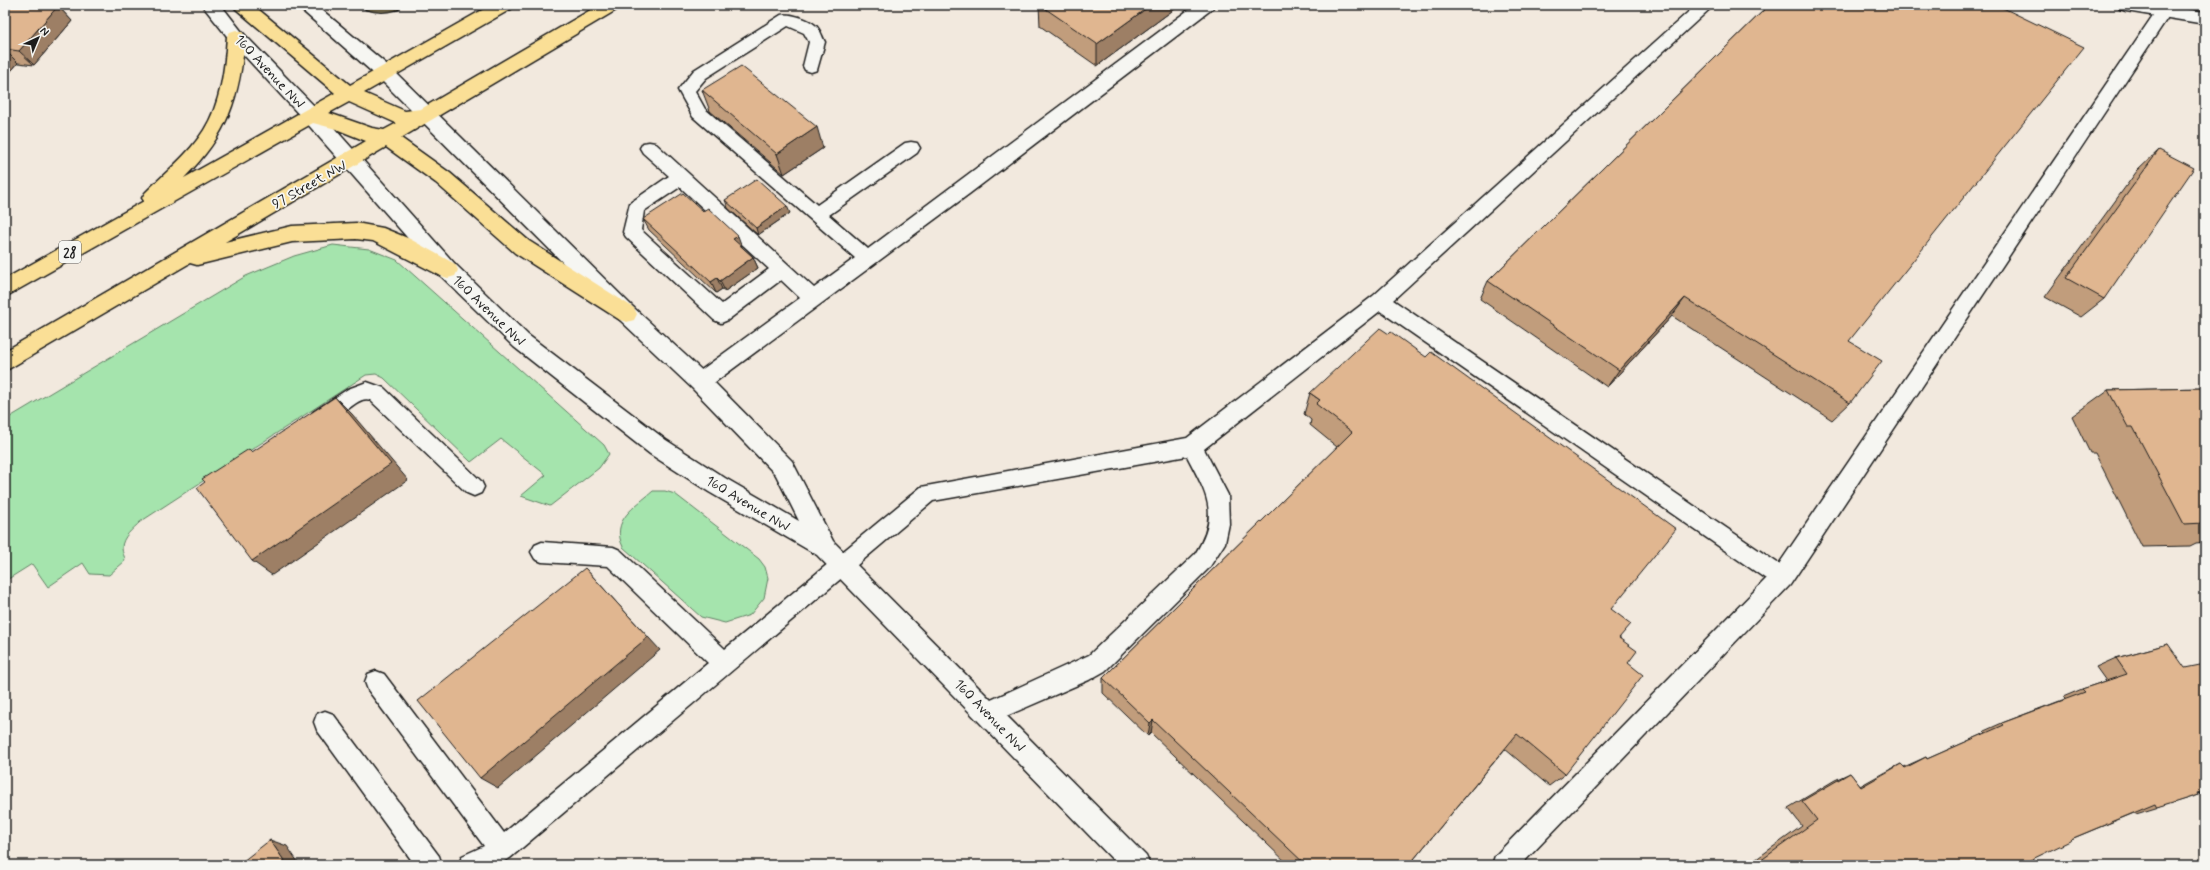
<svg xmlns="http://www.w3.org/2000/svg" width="2210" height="870" viewBox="0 0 2210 870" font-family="Mynerve,sans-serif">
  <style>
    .green { fill: #a5e4ad; stroke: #608064 }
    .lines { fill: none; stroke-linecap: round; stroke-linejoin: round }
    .service-casing { stroke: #1c1c1c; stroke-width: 3 }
    .tertiary-casing { stroke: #1c1c1c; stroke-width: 3 }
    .primary-casing { stroke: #1c1c1c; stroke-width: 3 }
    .service { fill: #f6f6f2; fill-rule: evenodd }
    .tertiary { fill: #f6f6f2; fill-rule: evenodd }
    .primary { fill: #fadf96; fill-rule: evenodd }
    .wall { fill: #c19d7c; stroke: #1c1c1c }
    .shaded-wall { fill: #9d7f65; stroke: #1c1c1c }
    .building { fill: #e0b690; stroke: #1c1c1c }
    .labels { text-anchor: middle; stroke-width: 3.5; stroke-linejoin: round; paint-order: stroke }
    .shield { fill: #f6f6f2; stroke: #5d5d5c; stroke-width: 1 }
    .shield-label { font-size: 13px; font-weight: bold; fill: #1c1c1c }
    .street-label { font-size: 14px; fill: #1c1c1c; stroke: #f6f6f2 }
  </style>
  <rect width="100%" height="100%" fill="#f2e9de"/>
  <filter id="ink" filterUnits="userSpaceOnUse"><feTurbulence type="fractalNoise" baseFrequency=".025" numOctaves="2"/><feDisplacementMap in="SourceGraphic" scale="8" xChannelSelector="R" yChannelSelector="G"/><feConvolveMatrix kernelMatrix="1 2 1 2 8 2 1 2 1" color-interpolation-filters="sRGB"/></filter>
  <g filter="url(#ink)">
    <!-- green -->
    <g class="green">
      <path d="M 333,245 L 369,249 L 397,260 L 604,445 L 609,454 L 599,468 L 550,506 L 521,496 L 546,475 L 501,439 L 471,462 L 384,378 L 376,374 L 366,375 L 140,522 C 133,529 122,537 122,548 C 122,553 125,556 125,561 L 109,575 L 90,574 L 83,563 L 48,587 L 32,564 L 5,581 L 5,420 L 246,276 L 294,256 Z"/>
      <path d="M 653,491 L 665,491 L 675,494 L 759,559 L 765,567 L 768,578 L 764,598 L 750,615 L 725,623 L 701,617 L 623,547 C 610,520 635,507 653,491 Z"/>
    </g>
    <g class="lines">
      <defs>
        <g id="service">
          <path d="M 1195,5 L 1214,5 L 1212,9 L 969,194 L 707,388 L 700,390 L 693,388 L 690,382 L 693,376 L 800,298 L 781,280 L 728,320 L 721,323 L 714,320 L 626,237 L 623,232 L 630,203 L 669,176 L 643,153 L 640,148 L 643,143 L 649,142 L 655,143 L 814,288 L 855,258 L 693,117 L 678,90 L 694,70 L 781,15 C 790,13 808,19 815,25 C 820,28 822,37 825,42 L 817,70 L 811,72 L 805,70 L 803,66 L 809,42 L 804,33 L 788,26 L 706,78 L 695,91 L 705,109 L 817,205 L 905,143 L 911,142 L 917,143 L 920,148 L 917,153 L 829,215 L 868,249 ZM 680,187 L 769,269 L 722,304 L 641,230 L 644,211 Z"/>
          <path d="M 1696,5 L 1714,5 L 1393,300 L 1779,564 L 2156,11 L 2156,5 L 2172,5 L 2172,11 L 1790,585 L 1521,865 L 1492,865 L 1495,856 L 1766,579 L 1380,311 L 1204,449 L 1228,495 L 1229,524 L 1225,543 L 1209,568 L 1105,671 L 1089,680 L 988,724 L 980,721 L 977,713 L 980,705 L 1089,655 L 1195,554 C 1221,514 1206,493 1187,456 L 933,501 L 510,858 L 497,865 L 459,865 L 462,856 L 484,846 L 368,690 L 365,682 L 368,674 L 376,671 L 384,674 L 504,833 L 708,663 L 608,566 L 542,562 L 535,559 L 531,552 L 535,545 L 542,542 L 613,547 L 620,550 L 725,649 L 921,487 L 1187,438 L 1373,296 Z"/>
          <path d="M 367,382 L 384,388 L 481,481 L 484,487 L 481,493 L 474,496 L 467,493 L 370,400 C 355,394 334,431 313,424 L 310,418 L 313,412 L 348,389 Z"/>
          <polygon points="325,711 333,714 439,856 442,865 415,865 317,730 314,722 317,714"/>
        </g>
        <g id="tertiary">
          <polygon points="202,5 221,5 242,32 319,111 455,264 528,335 666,440 725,478 799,521 776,475 692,388 620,320 379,78 296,5 316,5 391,68 634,308 708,376 792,461 833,541 1146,856 1150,865 1118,865 817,555 709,492 650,454 514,347 441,276 305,121 230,40"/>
          <polygon points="2117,5 2163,5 2205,12 2205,24 2126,11 2120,9"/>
        </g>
        <g id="primary">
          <path d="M 233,5 L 253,5 L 350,85 L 491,5 L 514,5 L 511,9 L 364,93 L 405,111 L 421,109 L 599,5 L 621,5 L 618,9 L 401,138 L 450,173 L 529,241 L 634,308 L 637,314 L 634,320 L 627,322 L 620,320 L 515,253 L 436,183 L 386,147 L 225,242 L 292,226 L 356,223 L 383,228 L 410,239 L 455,264 L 458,270 L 455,276 L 448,278 L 441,276 L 373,241 L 356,239 L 292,242 L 197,265 L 190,263 L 5,371 L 5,351 L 366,141 L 336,129 L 313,123 L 5,297 L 5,279 L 144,201 L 142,198 L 145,193 C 165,173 189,154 204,130 C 221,103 225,67 227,36 L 230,32 L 236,30 L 242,32 L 245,36 C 240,98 228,134 184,178 L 335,93 L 236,9 ZM 349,102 L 396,123 L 397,123 L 384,130 L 372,128 L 329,113 Z"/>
          <path d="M 363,5 L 401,5 L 398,9 C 388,12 376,12 366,9 Z"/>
        </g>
      </defs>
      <!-- service casing -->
      <use href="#service" class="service-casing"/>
      <!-- tertiary casing -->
      <use href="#tertiary" class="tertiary-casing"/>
      <!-- primary casing -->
      <use href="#primary" class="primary-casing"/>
      <!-- service -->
      <use href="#service" class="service"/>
      <!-- tertiary -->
      <use href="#tertiary" class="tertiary"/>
      <!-- primary -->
      <use href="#primary" class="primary"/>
    </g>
    <!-- wall -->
    <g class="wall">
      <polygon points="5,5 58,6 72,21 34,65 18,63 5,78"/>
      <polygon points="1039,5 1180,5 1097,66 1040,26"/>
      <polygon points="1769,5 1849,341 1850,403 1832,420 1672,316 1607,387 1480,299 1488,281"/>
      <polygon points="702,90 823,148 784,174 710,111"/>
      <polygon points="2159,150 2104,299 2081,317 2045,297 2137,171"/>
      <polygon points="725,200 790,213 758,235 728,208"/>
      <polygon points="643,219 742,247 753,257 758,268 725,291 722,289 716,293 649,230"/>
      <polygon points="2205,388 2205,542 2196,543 2190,546 2142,547 2095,453 2090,453 2072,416 2108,390"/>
      <polygon points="1310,393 1611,609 1628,663 1565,774 1549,786 1505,749 1409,865 1289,865 1151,733 1148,736 1103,693 1103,678 1337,447 1310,425 1311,420 1304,414"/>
      <polygon points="2168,644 2197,794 2198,795 2136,814 2134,813 2071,839 2020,865 1748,865 1802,826 1788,808 1835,780 1850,773 1860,786 1885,772 1901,764 1904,767 1926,757 1927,759 1986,733 1984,731 2002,723 2065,699 2063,697 2082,689 2106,681 2096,667 2116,658"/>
    </g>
    <!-- shaded-wall -->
    <g class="shaded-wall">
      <polygon points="1151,5 1180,5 1097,66 1097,44"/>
      <polygon points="58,6 72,21 34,65 19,51"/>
      <polygon points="5,50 18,63 5,78"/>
      <polygon points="817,127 823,148 784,174 777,154"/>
      <polygon points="787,206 790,213 758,235 756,228"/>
      <polygon points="738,236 742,247 738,250 733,239"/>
      <polygon points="753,257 758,268 725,291 720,281"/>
      <polygon points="717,278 722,289 716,293 711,282"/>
      <polygon points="1685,298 1672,316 1607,387 1619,370"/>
      <polygon points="335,397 352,414 408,480 272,575 252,561"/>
      <polygon points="585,568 660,650 498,788 480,778"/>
      <polygon points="1153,720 1151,733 1148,736 1150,723"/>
      <polygon points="2205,791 2205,792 2174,800"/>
      <polygon points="270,840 287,846 300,865 287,865"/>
    </g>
    <!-- building -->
    <g class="building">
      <polygon points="5,5 50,5 58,6 19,51 5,49"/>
      <polygon points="1040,5 1151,5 1097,44"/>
      <polygon points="1769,5 1997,5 2084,47 1849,341 1882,361 1850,403 1685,298 1619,370 1488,281"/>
      <polygon points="741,66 817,127 777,154 702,90"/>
      <polygon points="2159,150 2194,168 2104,299 2066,278"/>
      <polygon points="757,179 787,206 756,228 725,200"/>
      <polygon points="683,193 703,211 708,208 738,236 733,239 753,257 720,281 717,278 711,282 643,219"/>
      <polygon points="1380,328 1389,334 1391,332 1426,357 1431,352 1676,529 1611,609 1631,624 1619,638 1637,651 1628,663 1643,675 1565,774 1517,734 1409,865 1306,865 1153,720 1150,723 1103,678 1352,432 1316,404 1320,400 1310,393"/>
      <polygon points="2205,388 2205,523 2184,524 2133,427 2128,427 2108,390"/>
      <polygon points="335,397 391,464 252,561 197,488 205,482 202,479 249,449 252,452"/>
      <polygon points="585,568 648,637 480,778 418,701"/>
      <polygon points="2168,644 2185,668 2205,664 2205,791 2197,793 2198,795 2157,808 2155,804 2071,839 2072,840 2020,865 1761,865 1763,864 1760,861 1817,820 1802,801 1850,773 1861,787 1901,764 1905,768 1926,757 1927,759 2004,725 2002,723 2085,692 2082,689 2127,674 2116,658"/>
      <polygon points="270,840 287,865 238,865"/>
    </g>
  </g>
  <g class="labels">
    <!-- shield labels -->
    <rect class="shield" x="59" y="241" width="22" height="22" rx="3"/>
    <g class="shield-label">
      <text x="70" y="257">28</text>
    </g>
    <!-- street labels -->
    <g class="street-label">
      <text transform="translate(270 71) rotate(47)" y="5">160 Avenue NW</text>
      <text transform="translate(309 184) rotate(-30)" y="5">97 Street NW</text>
      <text transform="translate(489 310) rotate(44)" y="5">160 Avenue NW</text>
      <text transform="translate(748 503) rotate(31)" y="5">160 Avenue NW</text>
      <text transform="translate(990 715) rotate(46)" y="5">160 Avenue NW</text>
    </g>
  </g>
  <!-- margin -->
  <rect width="2210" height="870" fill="none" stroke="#f6f6f2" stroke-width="20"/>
  <rect x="10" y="10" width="2190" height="850" fill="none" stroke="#1c1c1c" stroke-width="1.5" filter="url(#ink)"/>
  <!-- north arrow -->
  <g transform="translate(38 38) rotate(44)" stroke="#f6f6f2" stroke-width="3" paint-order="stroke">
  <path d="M0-3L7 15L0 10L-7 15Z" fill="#1c1c1c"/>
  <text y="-6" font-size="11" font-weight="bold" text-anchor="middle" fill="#1c1c1c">N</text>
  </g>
</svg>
